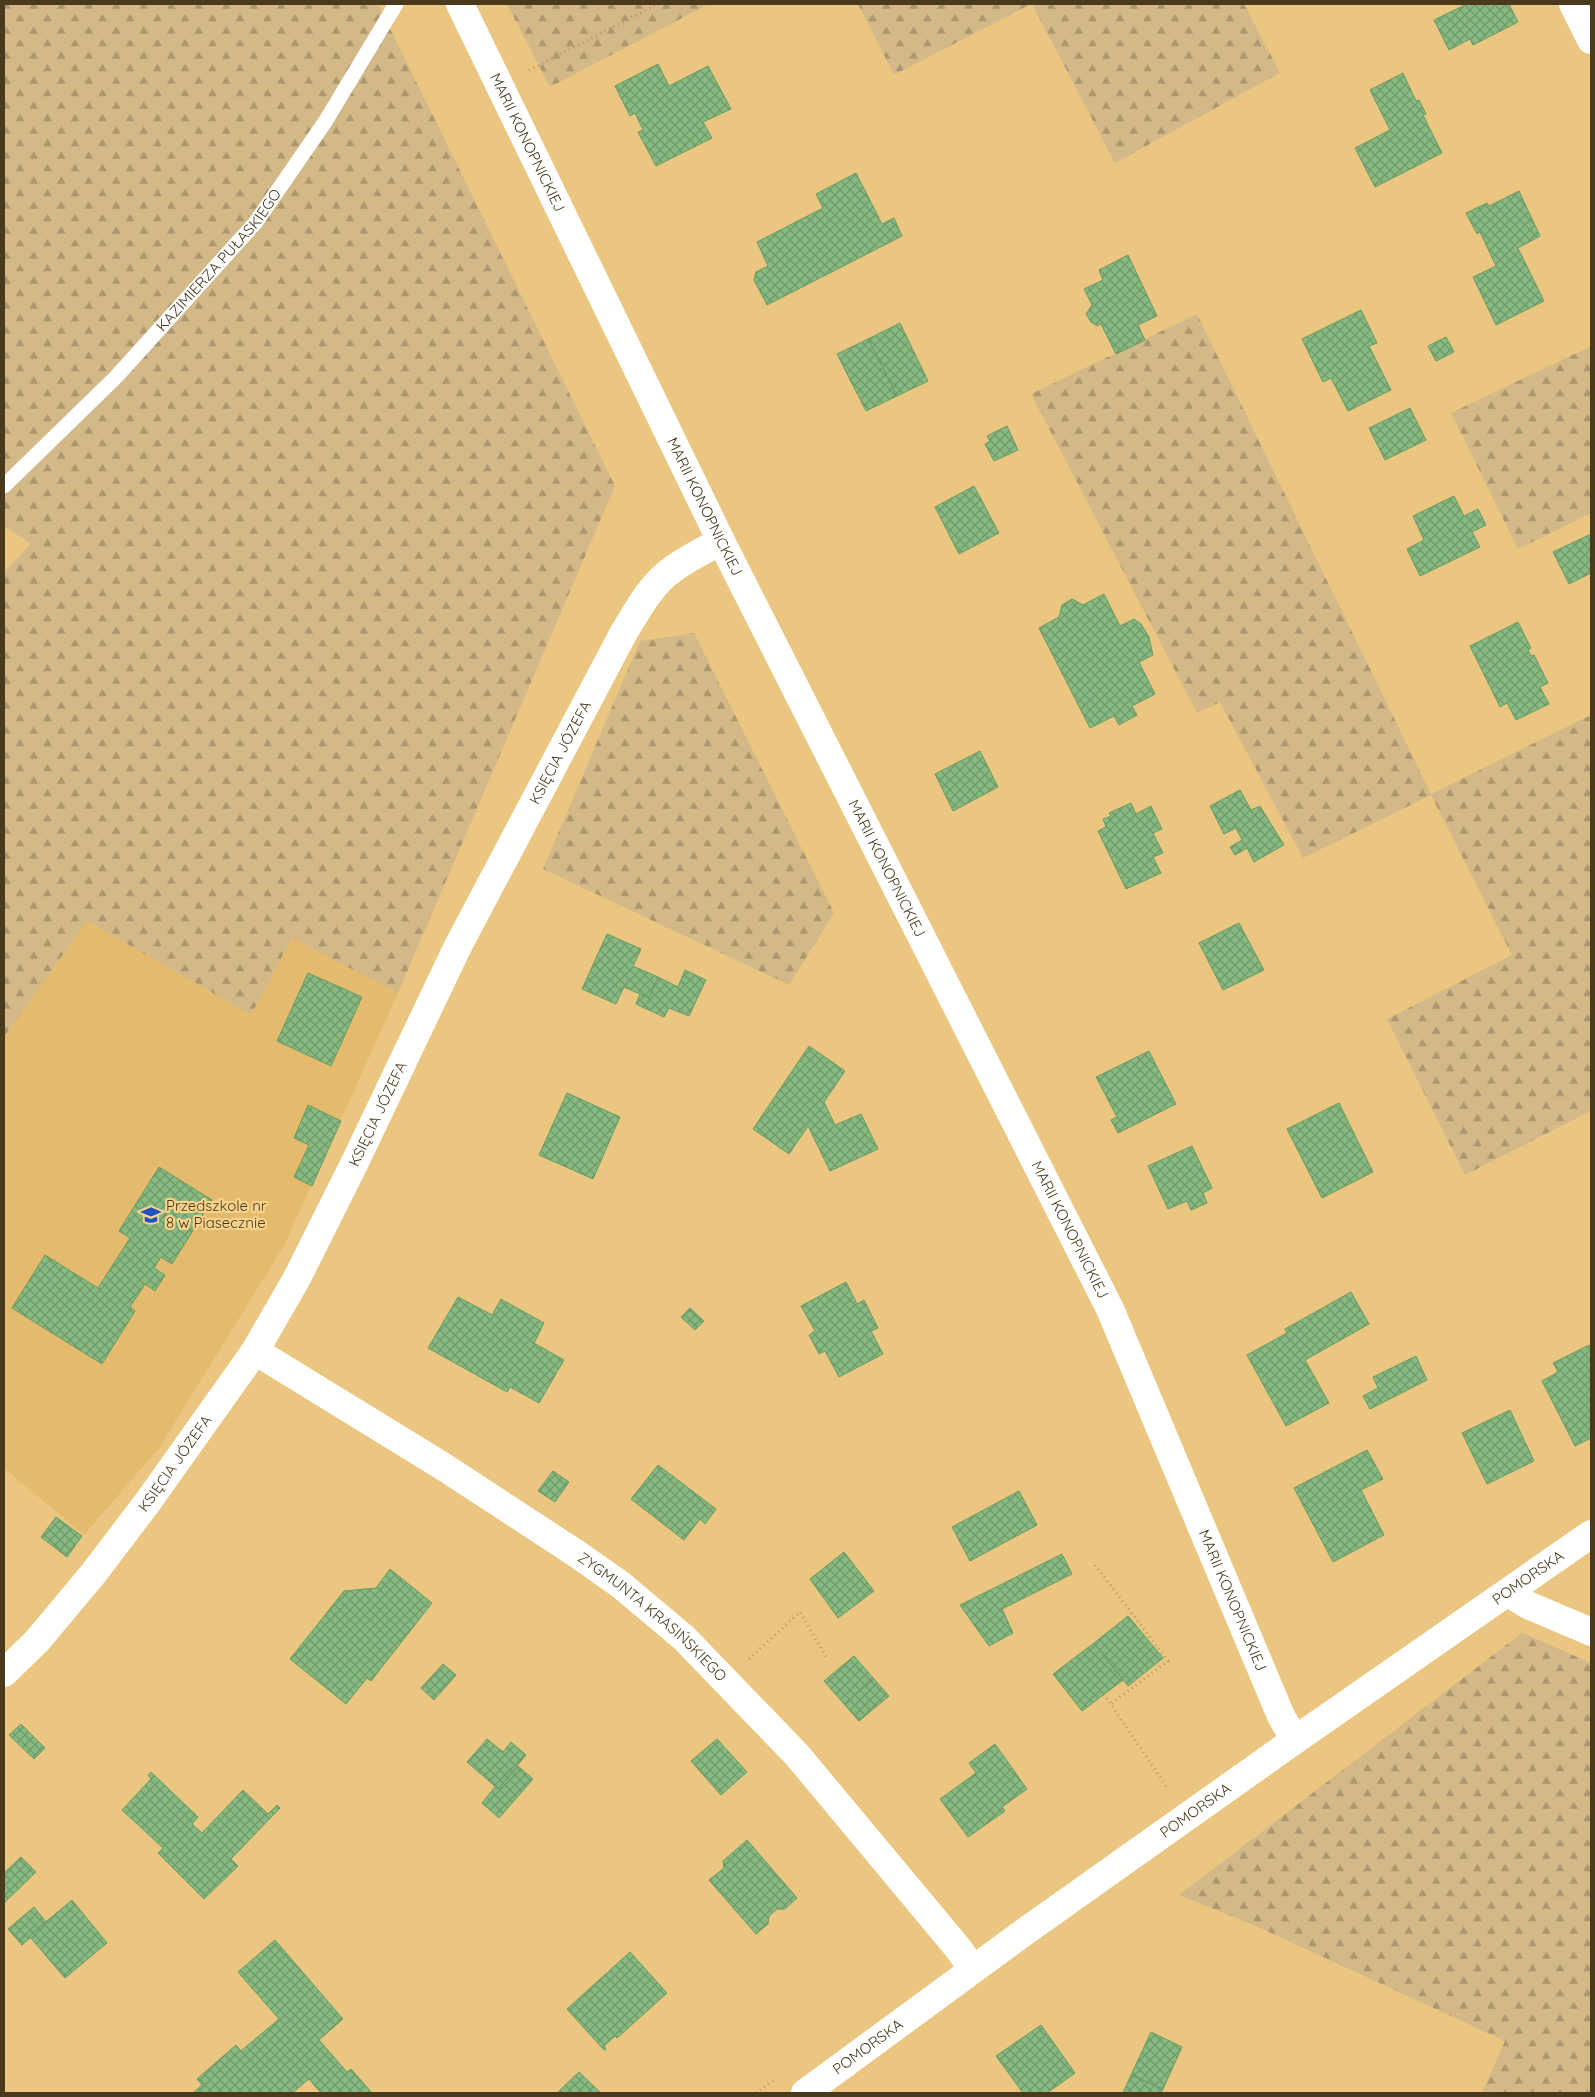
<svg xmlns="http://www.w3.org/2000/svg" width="1595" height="2097" viewBox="0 0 1595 2097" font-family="Quicksand,sans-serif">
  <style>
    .built { fill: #e4bb6d }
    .forest { fill: url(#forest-firs) }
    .building { fill: url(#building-cross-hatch); stroke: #699c64 }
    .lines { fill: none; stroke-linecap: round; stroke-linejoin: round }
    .path { stroke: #b79960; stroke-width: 3; stroke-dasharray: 1 4; stroke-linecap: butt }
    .service { stroke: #fff; stroke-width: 15 }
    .minor { stroke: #fff; stroke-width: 28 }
    .labels { text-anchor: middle; stroke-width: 4.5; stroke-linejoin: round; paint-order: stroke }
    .street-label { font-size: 15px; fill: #4a3a1d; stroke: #f8d38c }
    .poi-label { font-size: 15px; fill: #4a3a1d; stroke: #f8d38c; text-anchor: start }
  </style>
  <defs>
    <pattern id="forest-firs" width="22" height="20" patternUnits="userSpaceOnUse" patternTransform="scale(1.25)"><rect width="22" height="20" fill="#d3b888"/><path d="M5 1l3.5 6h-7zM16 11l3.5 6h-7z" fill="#ad976f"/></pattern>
    <pattern id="building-cross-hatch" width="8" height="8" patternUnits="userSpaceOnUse" patternTransform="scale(1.25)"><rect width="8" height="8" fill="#86ba81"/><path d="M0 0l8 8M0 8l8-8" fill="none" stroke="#709869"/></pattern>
  </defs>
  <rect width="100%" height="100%" fill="#ebc680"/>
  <!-- built -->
  <polygon class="built" points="87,921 251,1015 292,938 398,993 285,1244 159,1448 84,1535 4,1468 4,1037"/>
  <!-- forest -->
  <g class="forest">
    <polygon points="4,4 378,4 615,486 398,993 292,938 251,1015 87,921 4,1037 4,572 31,544 4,526"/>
    <polygon points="507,4 709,4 550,87"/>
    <polygon points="858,4 1031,4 894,75"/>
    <polygon points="1032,4 1244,4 1280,73 1115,163"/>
    <polygon points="1197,314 1431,794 1591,715 1591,1111 1465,1175 1387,1019 1512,955 1431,795 1303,858 1220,702 1197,713 1031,394"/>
    <polygon points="1591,346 1591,513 1518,549 1451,413"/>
    <polygon points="694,633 834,913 789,985 543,869 640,641"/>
    <polygon points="1522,1633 1591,1663 1591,2093 1482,2093 1505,2041 1256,1926 1179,1895"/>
  </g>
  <!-- building -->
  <g class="building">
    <polygon points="1467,4 1509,4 1518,22 1473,45 1470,39 1449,50 1434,20"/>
    <polygon points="658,64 669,86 708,66 731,109 703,122 712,138 656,166 638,132 643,130 635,113 630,116 615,86"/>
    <polygon points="1403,73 1416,101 1419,100 1426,114 1423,115 1442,153 1375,187 1355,148 1390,130 1370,90"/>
    <polygon points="856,173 882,224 894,218 902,236 767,305 754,280 756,272 768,266 757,242 823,208 816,194"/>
    <polygon points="1519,191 1540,236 1518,248 1544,301 1496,325 1473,277 1496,266 1480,232 1477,234 1466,213 1487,203 1489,206"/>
    <polygon points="1128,255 1157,316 1138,325 1145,340 1116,354 1101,324 1097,326 1091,322 1086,314 1092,305 1084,289 1103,280 1099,270"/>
    <polygon points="1361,310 1377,343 1369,346 1391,390 1348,411 1331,378 1323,382 1302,339"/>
    <polygon points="900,323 928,381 897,396 868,339"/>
    <polygon points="1446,337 1454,352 1436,361 1428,346"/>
    <polygon points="868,339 897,396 866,411 837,354"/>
    <polygon points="1410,408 1426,440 1385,460 1369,428"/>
    <polygon points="1007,426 1018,450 994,461 985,444 990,441 987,436"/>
    <polygon points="974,486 999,533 959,554 935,507"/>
    <polygon points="1454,496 1464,516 1478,509 1486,525 1472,532 1480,547 1420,576 1407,549 1424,540 1413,516"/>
    <polygon points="1591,534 1591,573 1569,584 1553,552"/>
    <polygon points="1104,594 1120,626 1134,619 1141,624 1149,637 1153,655 1139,662 1155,694 1132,706 1137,715 1119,725 1114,716 1090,728 1039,628 1059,617 1062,605 1072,599 1083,605"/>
    <polygon points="1518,622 1531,648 1528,650 1531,656 1534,655 1548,683 1540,687 1549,704 1516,720 1507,703 1500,707 1470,646"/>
    <polygon points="980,751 998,787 953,811 935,774"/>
    <polygon points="1240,790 1251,810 1260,806 1284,845 1254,862 1247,848 1235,855 1230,847 1242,840 1236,828 1224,834 1210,806"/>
    <polygon points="1131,803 1136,814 1151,806 1162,829 1153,833 1163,853 1153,857 1161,873 1126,889 1098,831 1106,827 1103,819 1111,816 1109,813"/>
    <polygon points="1239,923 1264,970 1223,990 1199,943"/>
    <polygon points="607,934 641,949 633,966 658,977 649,998 624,987 616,1004 582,989"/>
    <polygon points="685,970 706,980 689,1016 669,1008 664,1017 636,1004 640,994 649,998 658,977 678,987"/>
    <polygon points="308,973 362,997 331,1066 277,1041"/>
    <polygon points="809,1046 845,1071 824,1102 835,1125 861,1114 878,1149 830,1171 808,1126 789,1154 753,1129"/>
    <polygon points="1149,1051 1176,1104 1118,1133 1111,1120 1117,1117 1096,1077"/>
    <polygon points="567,1093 620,1117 593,1179 539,1155"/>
    <polygon points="1339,1103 1373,1172 1322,1198 1287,1129"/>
    <polygon points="308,1105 341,1121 312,1186 294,1177 309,1145 294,1138"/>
    <polygon points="1192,1146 1212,1188 1203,1193 1207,1203 1191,1210 1187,1201 1168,1209 1148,1166"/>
    <polygon points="159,1167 212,1200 172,1264 161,1257 154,1268 165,1275 155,1291 145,1284 130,1307 135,1311 102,1364 12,1308 45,1255 98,1288 130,1238 119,1231"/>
    <polygon points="846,1282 857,1304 864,1300 878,1328 871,1331 883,1354 839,1377 825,1351 819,1354 809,1335 815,1331 801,1306"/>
    <polygon points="1351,1292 1369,1324 1305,1360 1329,1403 1286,1426 1247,1355 1287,1333 1285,1329"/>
    <polygon points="458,1297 492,1315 501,1299 544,1323 534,1343 564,1360 539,1403 510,1387 507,1392 428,1348"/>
    <polygon points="690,1308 704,1321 695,1330 681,1317"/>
    <polygon points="1589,1345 1591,1349 1591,1438 1575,1446 1542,1381 1558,1372 1553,1363"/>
    <polygon points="1416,1356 1427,1380 1370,1409 1363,1396 1378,1388 1373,1377"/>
    <polygon points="1510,1410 1534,1461 1487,1484 1462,1433"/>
    <polygon points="1367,1450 1383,1479 1361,1490 1384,1535 1333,1562 1294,1488"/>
    <polygon points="658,1465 716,1509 705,1524 700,1519 684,1540 631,1499"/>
    <polygon points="553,1471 569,1482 555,1502 538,1491"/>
    <polygon points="1019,1491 1037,1525 970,1561 952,1527"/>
    <polygon points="56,1517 82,1536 67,1557 41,1537"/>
    <polygon points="844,1552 874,1591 838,1618 810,1579"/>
    <polygon points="1062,1554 1072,1574 1002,1609 1013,1633 989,1646 960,1605"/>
    <polygon points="390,1569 432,1603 371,1681 367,1678 346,1704 290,1659 344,1591 376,1588"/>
    <polygon points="1128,1616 1163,1658 1128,1686 1094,1643"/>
    <polygon points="1094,1643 1123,1680 1082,1711 1053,1674"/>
    <polygon points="854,1656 874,1679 844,1704 824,1681"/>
    <polygon points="443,1664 456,1675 434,1700 421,1688"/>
    <polygon points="874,1679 889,1696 859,1721 844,1704"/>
    <polygon points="21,1724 45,1748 34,1759 9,1735"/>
    <polygon points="487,1739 503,1752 511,1742 526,1755 498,1789 467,1762"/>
    <polygon points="717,1739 747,1772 721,1795 691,1761"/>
    <polygon points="995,1744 1027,1789 1002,1807 1005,1811 968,1837 940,1799 976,1773 969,1763"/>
    <polygon points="518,1766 533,1779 499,1818 482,1803 495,1787 498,1789"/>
    <polygon points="151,1772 198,1817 192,1824 202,1833 243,1790 268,1814 277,1805 280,1808 231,1859 238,1866 204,1899 158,1853 163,1848 122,1810 151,1779 148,1775"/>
    <polygon points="747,1840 797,1898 785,1909 777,1909 769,1916 768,1924 756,1934 709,1880 724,1868 723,1861"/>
    <polygon points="21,1857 36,1872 4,1903 4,1879 6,1877 4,1873"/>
    <polygon points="72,1900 107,1943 65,1978 29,1936"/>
    <polygon points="34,1907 46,1922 29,1936 30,1938 22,1945 8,1929"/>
    <polygon points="275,1940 343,2019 319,2040 347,2072 351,2069 372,2093 321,2093 309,2079 292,2093 193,2093 202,2085 197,2079 236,2045 241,2051 279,2019 238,1972"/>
    <polygon points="630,1952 667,1993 617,2038 615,2036 604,2046 606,2049 604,2050 567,2009"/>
    <polygon points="1041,2025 1075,2073 1047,2093 1023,2093 996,2056"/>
    <polygon points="1151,2032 1182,2047 1163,2089 1131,2075"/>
    <polygon points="579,2072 601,2093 557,2093"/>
    <polygon points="1131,2075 1163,2089 1161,2093 1123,2093"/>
  </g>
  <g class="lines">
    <!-- path -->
    <g class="path">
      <polyline points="529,70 658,4"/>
      <polyline points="1095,1565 1168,1661 1111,1704"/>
      <polyline points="749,1659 800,1612 828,1660"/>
      <polyline points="1104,1694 1168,1789"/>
      <polyline points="756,2093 774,2080"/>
    </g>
    <!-- service -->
    <path class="service" id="s1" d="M 4,486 L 116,377 L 256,222 L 325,122 L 396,4"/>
    <!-- minor -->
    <g class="minor">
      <path id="s2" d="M 460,4 L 721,541 L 1110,1309 L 1281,1716 L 1295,1740"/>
      <polyline points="1573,4 1591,40"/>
      <path id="s3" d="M 255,1351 L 444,1467 L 577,1554 L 621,1585 L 684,1638 L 797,1755 L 957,1947 L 973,1969"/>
      <polyline points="1508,1593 1528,1605 1591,1632"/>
      <path id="s4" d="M 4,1673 L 37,1641 L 93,1574 L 147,1503 L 255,1351 L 297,1278 L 355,1162 L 458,946 L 623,634 C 637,611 651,584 673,569 C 688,558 705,550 721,541"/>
      <path id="s5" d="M 805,2093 L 1023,1933 L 1295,1740 L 1591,1534"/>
    </g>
  </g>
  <!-- icons -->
  <defs>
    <symbol id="school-bare" viewBox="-9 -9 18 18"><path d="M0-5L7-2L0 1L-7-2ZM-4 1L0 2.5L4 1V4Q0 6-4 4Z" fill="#1f53c0" stroke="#f8d38c" stroke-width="2.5" paint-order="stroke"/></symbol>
  </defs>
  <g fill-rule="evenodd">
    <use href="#school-bare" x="137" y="1201" width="28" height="28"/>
  </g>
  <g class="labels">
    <!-- street labels -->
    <g class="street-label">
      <text dy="5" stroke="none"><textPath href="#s2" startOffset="154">MARII KONOPNICKIEJ</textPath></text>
      <text dy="5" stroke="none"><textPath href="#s1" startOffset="312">KAZIMIERZA PUŁASKIEGO</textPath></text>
      <text dy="5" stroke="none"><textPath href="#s2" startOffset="559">MARII KONOPNICKIEJ</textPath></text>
      <text dy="5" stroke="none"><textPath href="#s4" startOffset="1081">KSIĘCIA JÓZEFA</textPath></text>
      <text dy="5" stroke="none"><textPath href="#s2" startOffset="964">MARII KONOPNICKIEJ</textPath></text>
      <text dy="5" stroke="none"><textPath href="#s4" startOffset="676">KSIĘCIA JÓZEFA</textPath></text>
      <text dy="5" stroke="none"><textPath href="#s2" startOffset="1369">MARII KONOPNICKIEJ</textPath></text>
      <text dy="5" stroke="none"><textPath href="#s4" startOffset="271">KSIĘCIA JÓZEFA</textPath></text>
      <text dy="5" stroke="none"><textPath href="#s5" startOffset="888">POMORSKA</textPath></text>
      <text dy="5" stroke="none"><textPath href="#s2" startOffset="1774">MARII KONOPNICKIEJ</textPath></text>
      <text dy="5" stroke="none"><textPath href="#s3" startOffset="479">ZYGMUNTA KRASIŃSKIEGO</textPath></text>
      <text dy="5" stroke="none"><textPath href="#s5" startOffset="482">POMORSKA</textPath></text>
      <text dy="5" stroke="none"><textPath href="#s5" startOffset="78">POMORSKA</textPath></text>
    </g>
    <!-- poi labels -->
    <g class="poi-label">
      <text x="166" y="1211">Przedszkole nr<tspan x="166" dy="17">8 w Piasecznie</tspan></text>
    </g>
  </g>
  <!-- border -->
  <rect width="1595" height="2097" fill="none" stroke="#4a3a1d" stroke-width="10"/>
</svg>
